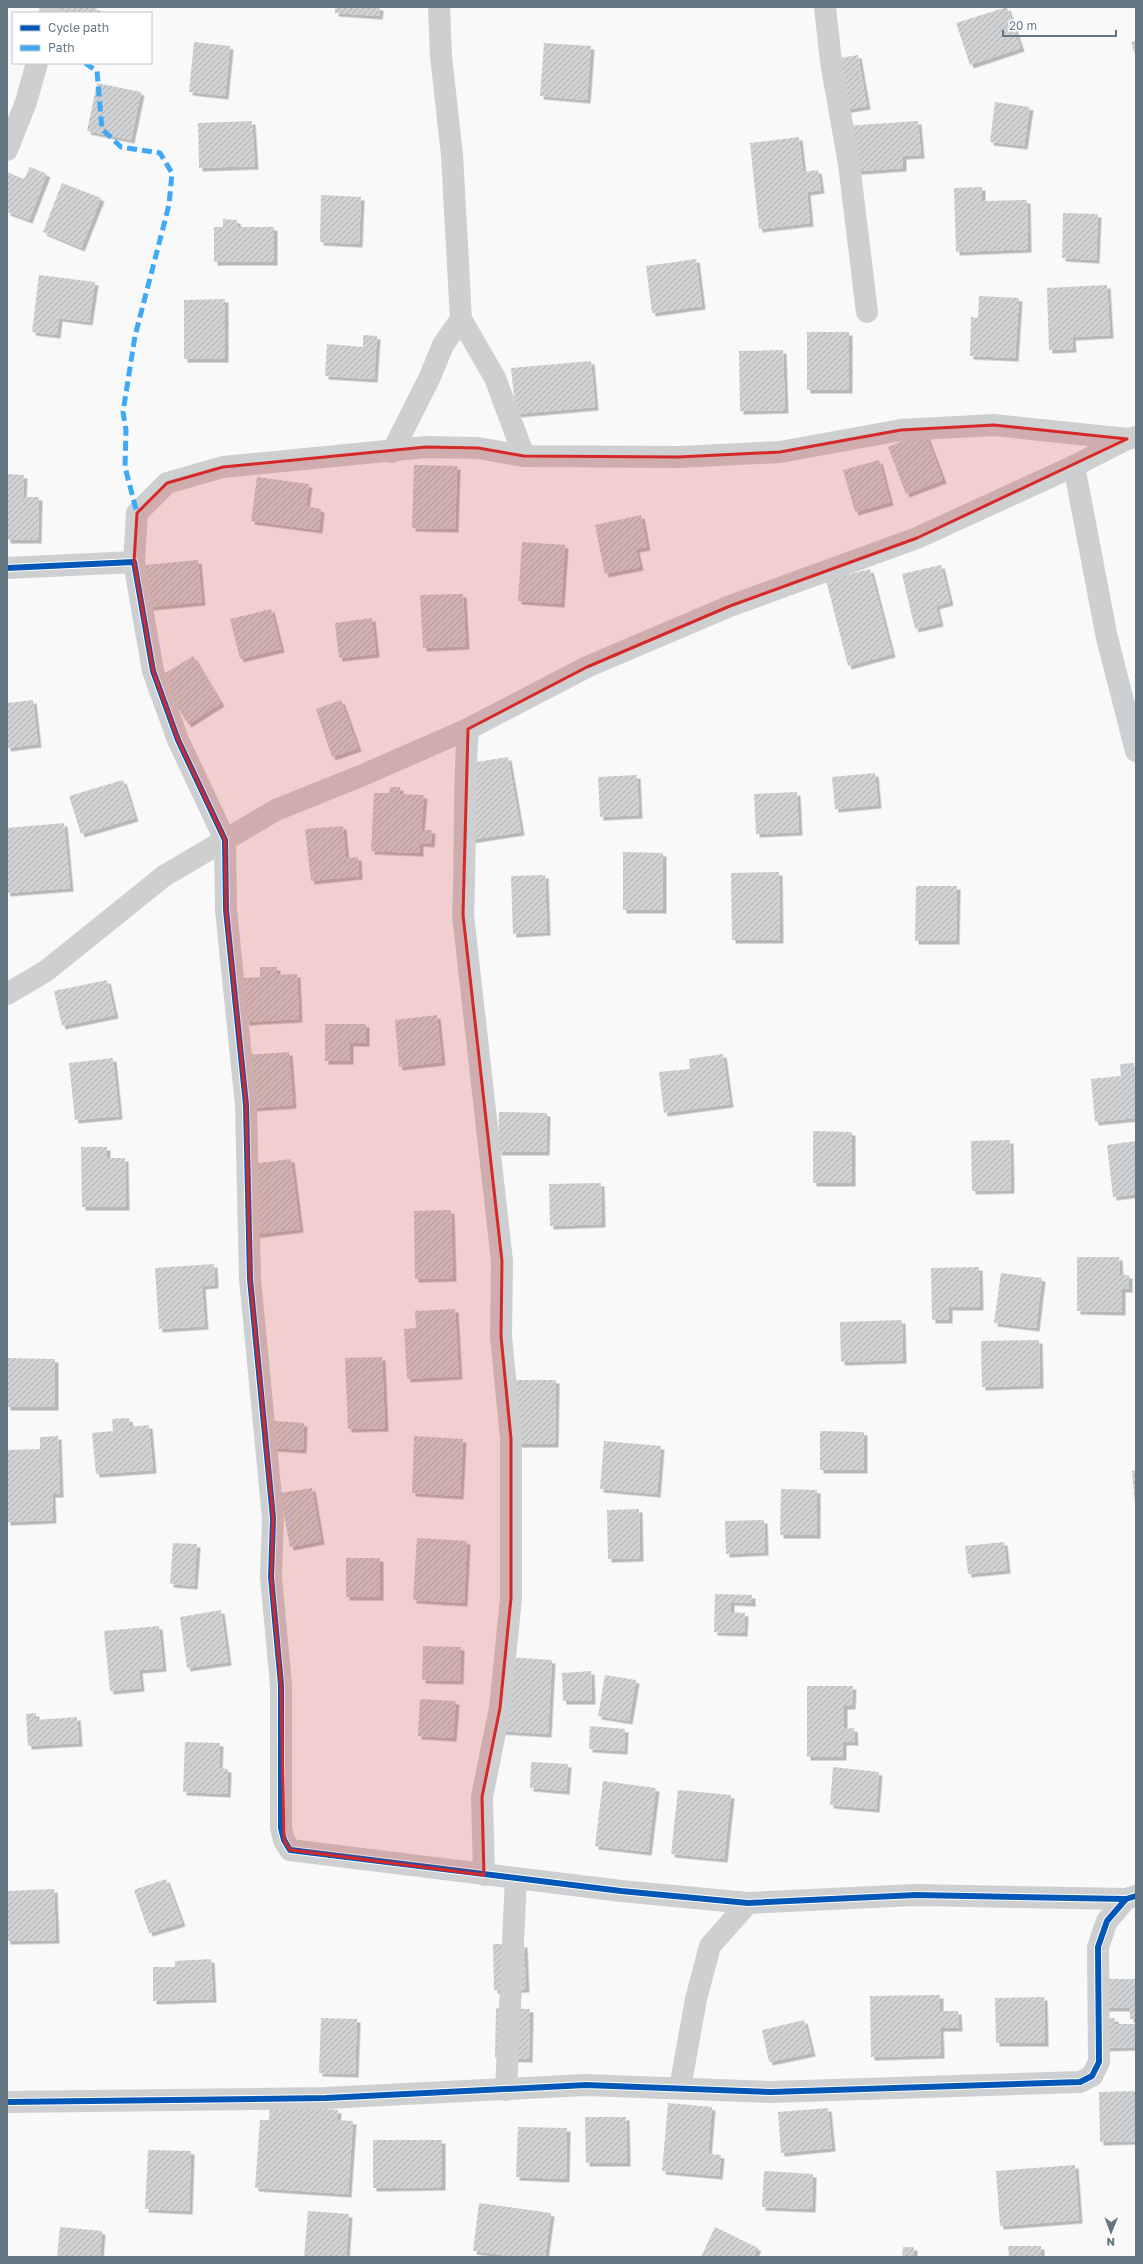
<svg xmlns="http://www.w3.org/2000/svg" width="1143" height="2264" viewBox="0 0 1143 2264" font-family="'Golos Text',sans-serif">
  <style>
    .building { fill: url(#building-hatch); filter: url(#shadow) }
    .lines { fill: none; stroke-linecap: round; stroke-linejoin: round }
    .street { stroke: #cecfd0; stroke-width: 22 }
    .quiet { stroke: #3fa9f5; stroke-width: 5; stroke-dasharray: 10 5; stroke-linecap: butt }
    .cycleway-casing { stroke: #fff; stroke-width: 8 }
    .cycleway { stroke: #0057b8; stroke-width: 6 }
    .marked { fill: #d62828; fill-opacity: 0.2; stroke: #d62828; stroke-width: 3; stroke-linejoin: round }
  </style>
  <defs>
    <pattern id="building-hatch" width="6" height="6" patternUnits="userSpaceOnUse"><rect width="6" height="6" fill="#d0d2d3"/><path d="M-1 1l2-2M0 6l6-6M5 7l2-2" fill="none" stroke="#acafb1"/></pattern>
    <filter id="shadow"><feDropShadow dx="3.5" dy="3.5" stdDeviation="0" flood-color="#0004"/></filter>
  </defs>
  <rect width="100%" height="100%" fill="#f9f9f9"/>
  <!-- building -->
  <g class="building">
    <polygon points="40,7 97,7 96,13 39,13"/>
    <polygon points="335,7 380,7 379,16 335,13"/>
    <polygon points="1007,7 1021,48 970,65 956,23"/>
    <polygon points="1136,41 1136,57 1131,42"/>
    <polygon points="194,42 230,46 225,96 189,92"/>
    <polygon points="544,43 591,46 587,100 540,96"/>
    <polygon points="858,55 867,106 832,112 823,61"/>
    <polygon points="97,83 141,92 131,140 87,131"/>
    <polygon points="995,102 1030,107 1024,146 990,142"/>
    <polygon points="252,121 255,166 199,168 198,123"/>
    <polygon points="918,121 921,155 903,156 903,168 846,172 844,126"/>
    <polygon points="799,137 803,172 818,170 821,190 807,192 810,223 759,229 750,143"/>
    <polygon points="30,167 47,174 29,220 7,212 7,172 24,179"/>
    <polygon points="62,183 101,198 81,248 43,232"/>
    <polygon points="982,187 982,201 1027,200 1028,249 956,252 954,188"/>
    <polygon points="321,195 361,197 359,244 320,242"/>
    <polygon points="1063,213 1098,214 1096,260 1062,258"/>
    <polygon points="223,219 237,220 238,227 274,227 274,262 214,262 214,227 223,227"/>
    <polygon points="696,259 702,306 652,313 646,266"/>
    <polygon points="39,275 95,282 89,322 59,318 57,335 32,332"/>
    <polygon points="1107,285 1110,335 1072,337 1073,349 1049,350 1047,288"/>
    <polygon points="979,296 1019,298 1015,358 970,356 971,317 978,318"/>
    <polygon points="225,299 225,359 184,359 184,300"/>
    <rect x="807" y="332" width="42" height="58"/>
    <polygon points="363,335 377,336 374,379 325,376 327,344 363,347"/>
    <polygon points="783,350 785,410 740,411 739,351"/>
    <polygon points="591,361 595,407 516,414 511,368"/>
    <polygon points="925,432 943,480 906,494 888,447"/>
    <polygon points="879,460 890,502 855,512 843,470"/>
    <polygon points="414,465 457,466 455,529 412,528"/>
    <polygon points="8,474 24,475 23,497 39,497 38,540 7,540"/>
    <polygon points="257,477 309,484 306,506 321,509 319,530 251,521"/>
    <polygon points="641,515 647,547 636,549 640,567 605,574 595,525"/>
    <polygon points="522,542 565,545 561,604 518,601"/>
    <polygon points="198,560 202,602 149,607 145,565"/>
    <polygon points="941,565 950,602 936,606 940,623 915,629 902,574"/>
    <polygon points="870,569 892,654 848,666 826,580"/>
    <polygon points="463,594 466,646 423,648 420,595"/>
    <polygon points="271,609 281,649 240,659 230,619"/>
    <polygon points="372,618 376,654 339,658 335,623"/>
    <polygon points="193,656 221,703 188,724 159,677"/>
    <polygon points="33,700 38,744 7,748 7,703"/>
    <polygon points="341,700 358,748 332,757 316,709"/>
    <polygon points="508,757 521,832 470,840 457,765"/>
    <polygon points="875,773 878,805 835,809 832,777"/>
    <polygon points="637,775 639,815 600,817 598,777"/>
    <polygon points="123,780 135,818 81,834 69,796"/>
    <polygon points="390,787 400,787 400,794 424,795 421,830 432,830 431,844 420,843 420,853 371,851 374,793 389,793"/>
    <polygon points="797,792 799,832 756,834 754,794"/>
    <polygon points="64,823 70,888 7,893 7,828"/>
    <polygon points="343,826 346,858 358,857 359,876 311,881 305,829"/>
    <polygon points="623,852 663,853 663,910 623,910"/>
    <polygon points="779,872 780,940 732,940 731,873"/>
    <polygon points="545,875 547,932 513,934 511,876"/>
    <polygon points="916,886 957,886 956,941 915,941"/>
    <polygon points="260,967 277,967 277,975 297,974 299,1019 246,1022 243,978 260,977"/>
    <polygon points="107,980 115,1015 62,1026 54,991"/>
    <polygon points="437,1015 442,1062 399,1067 395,1020"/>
    <polygon points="325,1024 366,1024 366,1043 350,1043 350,1061 325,1061"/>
    <polygon points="289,1052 293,1105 251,1108 247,1055"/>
    <polygon points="723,1054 730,1104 664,1113 659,1072 690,1069 689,1059"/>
    <polygon points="113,1058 119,1116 75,1120 69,1063"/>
    <polygon points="1134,1063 1136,1118 1095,1122 1091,1079 1121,1076 1120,1064"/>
    <polygon points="499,1112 547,1113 546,1152 498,1152"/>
    <polygon points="813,1131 852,1132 852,1183 813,1183"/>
    <polygon points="1010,1140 1011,1190 972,1191 971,1141"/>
    <polygon points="1136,1141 1136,1194 1113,1197 1107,1145"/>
    <polygon points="81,1147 107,1147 107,1158 125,1158 126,1207 82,1207"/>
    <polygon points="291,1159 300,1229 252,1235 243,1165"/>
    <polygon points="601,1183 602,1224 550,1226 549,1184"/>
    <polygon points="451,1210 453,1278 415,1279 414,1211"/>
    <polygon points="1077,1257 1119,1257 1120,1275 1129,1275 1129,1289 1122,1289 1122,1312 1077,1311"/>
    <polygon points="214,1264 215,1285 202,1286 205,1326 159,1329 155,1268"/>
    <polygon points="979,1267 980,1307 949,1307 949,1320 932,1320 931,1268"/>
    <polygon points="1001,1273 1042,1278 1036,1328 994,1323"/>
    <polygon points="455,1309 459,1376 407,1379 404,1329 416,1328 415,1311"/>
    <polygon points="902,1320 903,1360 841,1362 840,1322"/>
    <polygon points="1039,1340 1040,1385 982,1387 981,1341"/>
    <polygon points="382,1357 385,1428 348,1429 345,1358"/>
    <polygon points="7,1358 55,1359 55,1407 7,1407"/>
    <polygon points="513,1380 556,1380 555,1444 513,1444"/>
    <polygon points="129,1418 130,1427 149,1425 153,1470 96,1474 92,1433 113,1431 112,1419"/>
    <polygon points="260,1420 304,1423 303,1450 259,1447"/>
    <polygon points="820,1431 864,1432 864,1470 820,1470"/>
    <polygon points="58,1436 60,1494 52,1494 53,1520 7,1522 7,1450 40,1449 40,1437"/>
    <polygon points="414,1436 463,1439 460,1496 412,1493"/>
    <polygon points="604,1441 661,1446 657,1494 600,1489"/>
    <polygon points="1136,1470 1136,1504 1135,1504 1132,1471"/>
    <polygon points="312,1488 321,1541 290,1547 280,1493"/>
    <polygon points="781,1489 817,1490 817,1535 780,1535"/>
    <polygon points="639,1509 640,1558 608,1559 607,1510"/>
    <polygon points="764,1520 765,1552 726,1554 725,1521"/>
    <polygon points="417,1538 467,1541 464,1603 413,1600"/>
    <polygon points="1004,1542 1007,1570 968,1574 965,1546"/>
    <polygon points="173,1543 197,1544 194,1586 170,1584"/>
    <rect x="346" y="1558" width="34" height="39"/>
    <polygon points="715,1594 752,1595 752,1603 731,1602 731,1612 745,1613 744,1633 714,1632"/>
    <polygon points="221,1610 228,1662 187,1668 180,1617"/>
    <polygon points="159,1626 163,1668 139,1670 141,1688 110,1691 104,1631"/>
    <polygon points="423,1646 461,1647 460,1681 422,1680"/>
    <polygon points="505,1657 552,1660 548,1734 500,1731"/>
    <polygon points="591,1671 592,1701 563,1701 562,1673"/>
    <polygon points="605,1675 636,1680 629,1721 598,1716"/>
    <polygon points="807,1686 853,1686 852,1706 844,1706 844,1729 854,1728 855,1742 843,1742 843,1757 807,1757"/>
    <polygon points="420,1699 456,1701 453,1738 418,1736"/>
    <polygon points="36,1713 36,1720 77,1717 79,1743 28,1746 26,1714"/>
    <polygon points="590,1726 625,1729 624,1751 589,1749"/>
    <polygon points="185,1742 220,1743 219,1768 228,1769 227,1794 183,1792"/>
    <polygon points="531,1762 568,1764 566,1791 530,1788"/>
    <polygon points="833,1767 879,1772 876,1809 830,1805"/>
    <polygon points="603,1781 656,1788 648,1852 595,1846"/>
    <polygon points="678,1790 731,1795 724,1859 671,1854"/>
    <polygon points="166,1879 182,1923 149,1933 134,1890"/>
    <polygon points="54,1889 56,1940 7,1941 7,1891"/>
    <polygon points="493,1944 524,1944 526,1989 494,1990"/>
    <polygon points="211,1959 213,1999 153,2001 153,1967 175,1967 175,1961"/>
    <polygon points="1099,1979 1136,1979 1136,2019 1130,2019 1130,2008 1099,2008"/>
    <polygon points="940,1995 940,2011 958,2011 959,2028 940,2028 941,2055 871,2057 870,1996"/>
    <polygon points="1044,1997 1045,2043 996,2043 995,1998"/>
    <polygon points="496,2008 530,2009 529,2059 495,2058"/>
    <polygon points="321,2018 357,2019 355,2074 319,2073"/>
    <polygon points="1115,2018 1115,2024 1136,2024 1136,2047 1102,2048 1102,2019"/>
    <polygon points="804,2020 812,2053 769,2062 762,2030"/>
    <polygon points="1136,2091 1136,2141 1100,2142 1099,2092"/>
    <polygon points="668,2103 712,2107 708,2154 721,2155 719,2176 662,2171"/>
    <polygon points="270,2105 338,2110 337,2120 353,2121 348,2194 255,2188 260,2120 269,2120"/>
    <polygon points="828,2108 832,2148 781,2153 778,2112"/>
    <polygon points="585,2117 626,2117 627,2163 586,2163"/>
    <polygon points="518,2127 567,2128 566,2179 516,2177"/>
    <polygon points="373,2140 442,2140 442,2187 373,2188"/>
    <polygon points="148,2150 191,2151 189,2211 145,2209"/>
    <polygon points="1075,2165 1079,2220 1000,2226 996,2171"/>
    <polygon points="764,2171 813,2174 812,2209 762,2207"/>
    <polygon points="479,2203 551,2213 545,2257 516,2257 473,2251"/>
    <polygon points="308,2211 349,2214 346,2257 304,2257"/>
    <polygon points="60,2227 102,2231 100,2257 57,2257"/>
    <polygon points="715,2227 758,2248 753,2257 701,2257"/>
    <polygon points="1008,2246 1041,2246 1041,2257 1009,2257"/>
    <polygon points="903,2247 914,2247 914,2257 902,2257"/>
  </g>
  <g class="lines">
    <!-- street -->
    <g class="street">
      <polyline points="439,7 441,56 452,155 461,319 495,378 524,456 678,457 780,452 901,430 994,425 1127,439"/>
      <polyline points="825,7 831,62 849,164 867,312"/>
      <polyline points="50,13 51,7"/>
      <polyline points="7,150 26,102 37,63"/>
      <polyline points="392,452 429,379 443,345 461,319"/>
      <polyline points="1074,466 1107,638 1136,751"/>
      <polyline points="134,562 137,513 167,483 223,467 426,447 478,448 524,456"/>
      <polyline points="7,568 134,562 153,671 178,740 225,840 226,910 246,1105 250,1279 273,1518 271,1577 281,1685 281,1828 284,1840 290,1850 621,1891 748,1903 916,1895 1126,1899"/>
      <path d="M 468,729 C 463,791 466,853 463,915 L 502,1261 L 501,1336 L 511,1439 L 511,1598 L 500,1708 L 482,1797 L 484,1875"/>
      <polyline points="7,994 46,971 164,876 276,810 363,775 468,729 587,667 730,606 917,538 1074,466 1127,439 1136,437"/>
      <polyline points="680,2088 696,1999 710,1946 748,1903"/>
      <polyline points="506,2090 516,1878"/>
      <polyline points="7,2102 326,2098 586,2085 771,2092 1080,2082 1092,2076 1099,2062 1098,1947 1107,1921 1126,1899 1136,1896"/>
    </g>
    <!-- quiet -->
    <polyline class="quiet" points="85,63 97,71 102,129 121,147 160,153 172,173 169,205 135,336 123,412 126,430 125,467 137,513"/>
    <defs>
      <g id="cycleway">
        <polyline points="7,568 134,562 153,671 178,740 225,840 226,910 246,1105 250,1279 273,1518 271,1577 281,1685 281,1828 284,1840 290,1850 621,1891 748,1903 916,1895 1126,1899"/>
        <polyline points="7,2102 326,2098 586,2085 771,2092 1080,2082 1092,2076 1099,2062 1098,1947 1107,1921 1126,1899 1136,1896"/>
      </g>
    </defs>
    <!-- cycleway casing -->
    <use href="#cycleway" class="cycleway-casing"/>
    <!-- cycleway -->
    <use href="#cycleway" class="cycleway"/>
  </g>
  <!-- marked area -->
  <path class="marked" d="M 994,425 L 1127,439 L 917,538 L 730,606 L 587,667 L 468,729 L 463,915 L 502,1261 L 501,1336 L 511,1439 L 511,1598 L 500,1708 L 482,1797 L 484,1875 L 290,1850 L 284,1840 L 281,1685 L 271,1577 L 273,1518 L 250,1279 L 246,1105 L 226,910 L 225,840 L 178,740 L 153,671 L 134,562 L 137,513 L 167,483 L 223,467 L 426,447 L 478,448 L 524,456 L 678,457 L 780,452 L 901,430 Z"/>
  <!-- border -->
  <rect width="1143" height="2264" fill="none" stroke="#657683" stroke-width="16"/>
  <!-- legend -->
  <rect x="12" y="12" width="140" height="52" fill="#ffffff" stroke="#c1c8cd"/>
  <rect x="20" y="25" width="20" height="6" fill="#0057b8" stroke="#c1c8cd"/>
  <text x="48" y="32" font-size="12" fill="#657683">Cycle path</text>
  <rect x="20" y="45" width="20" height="6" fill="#3fa9f5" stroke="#c1c8cd"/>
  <text x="48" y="52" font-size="12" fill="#657683">Path</text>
  <!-- north arrow -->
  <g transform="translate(1111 2232) rotate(181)" stroke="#ffffff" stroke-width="3" paint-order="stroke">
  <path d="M0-3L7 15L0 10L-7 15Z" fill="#657683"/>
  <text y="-6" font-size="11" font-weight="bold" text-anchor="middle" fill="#657683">N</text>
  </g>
  <!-- scale -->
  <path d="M1003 30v6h113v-6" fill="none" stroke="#657683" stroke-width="2"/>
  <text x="1009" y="30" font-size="12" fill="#657683" stroke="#ffffff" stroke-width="3" paint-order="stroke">20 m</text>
</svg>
